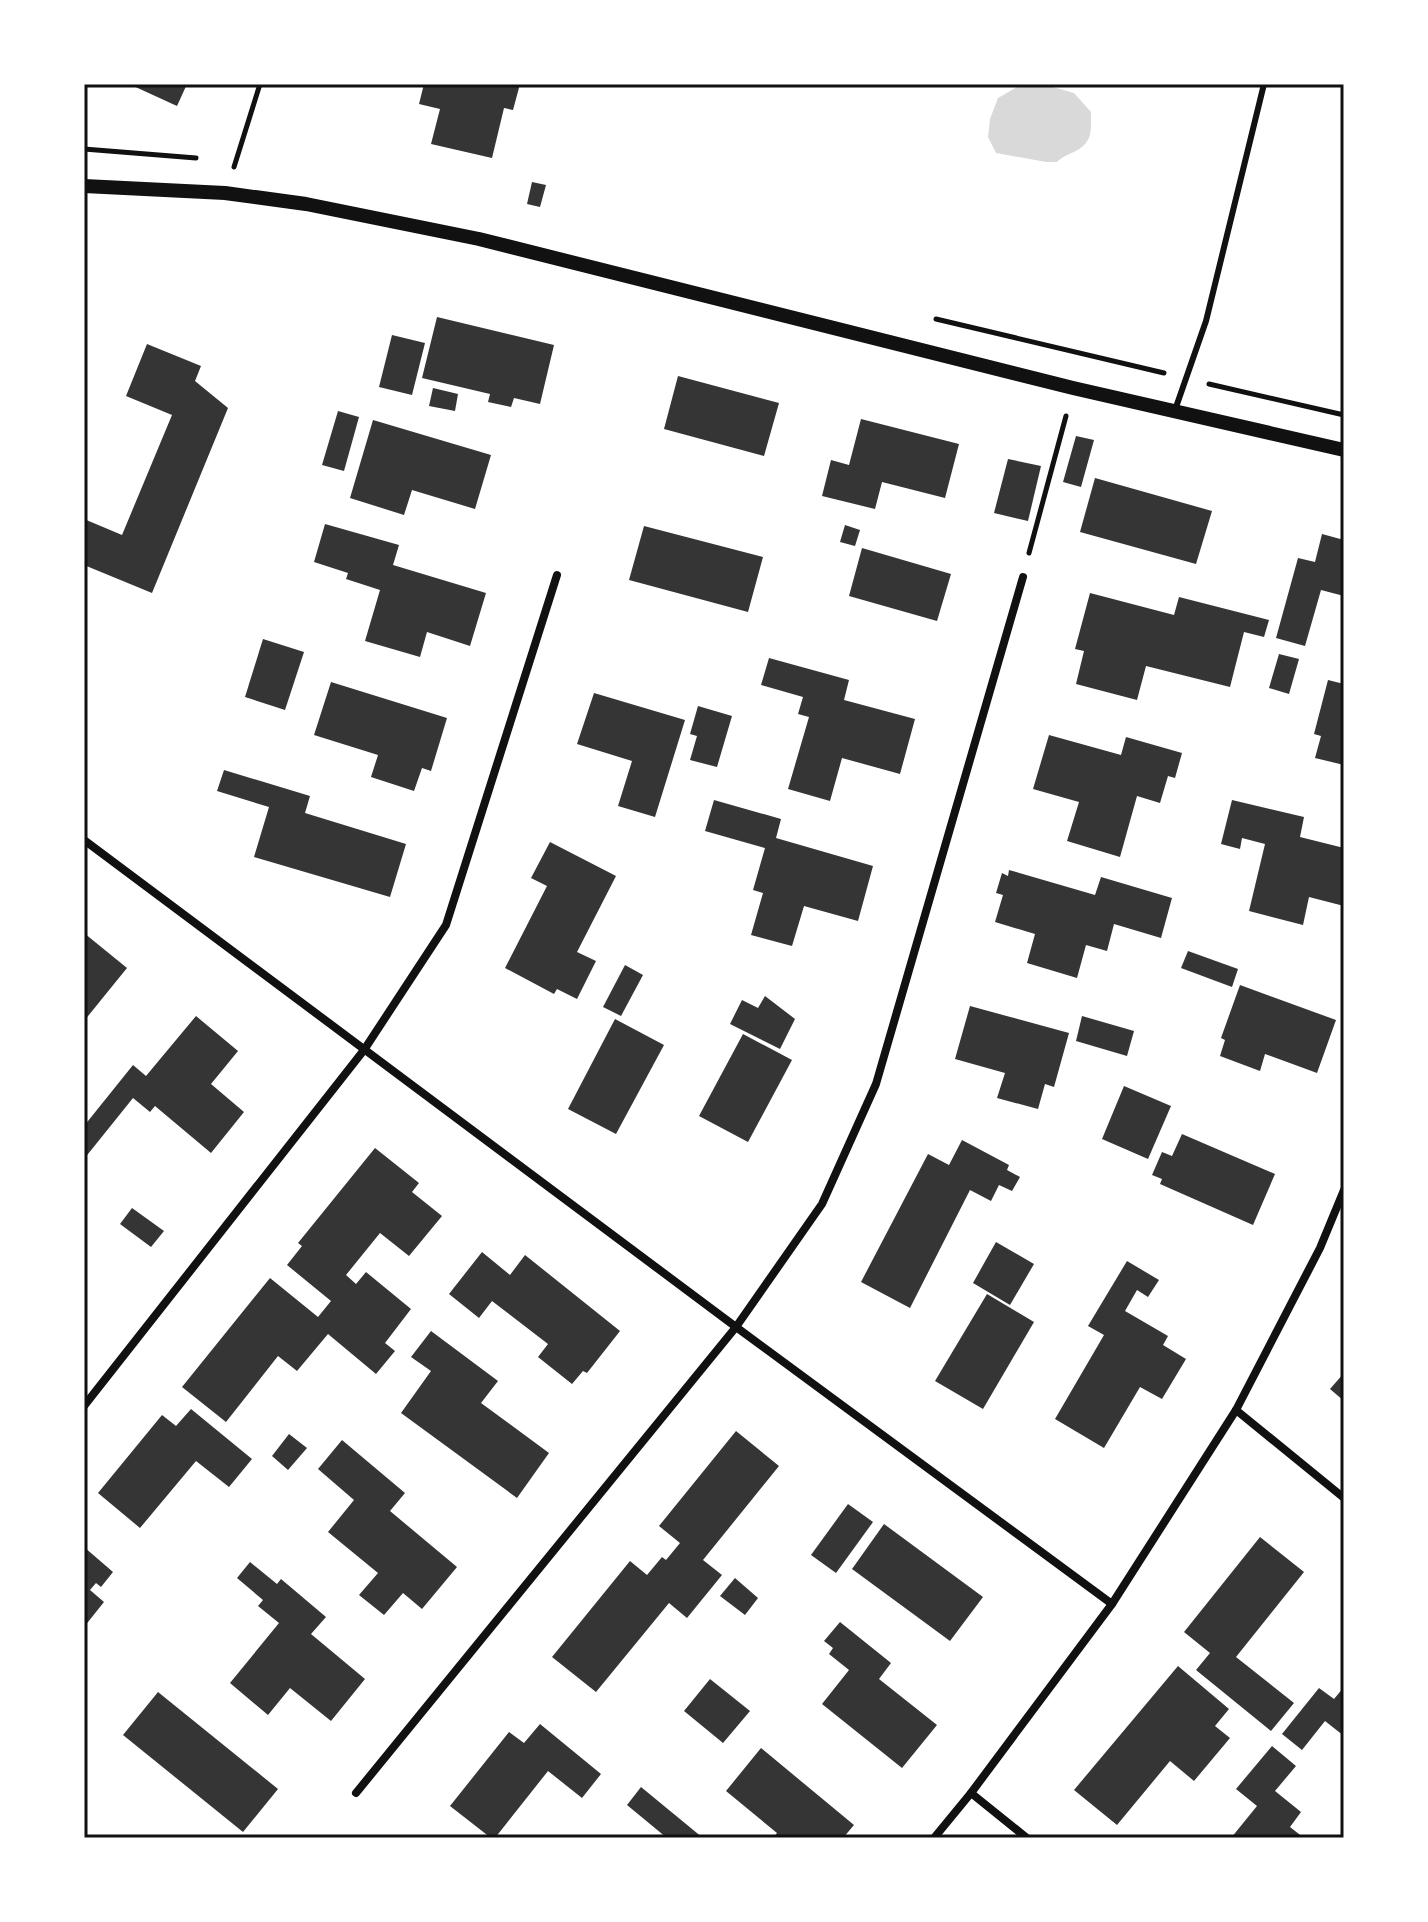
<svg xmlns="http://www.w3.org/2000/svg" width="1428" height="1922" viewBox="0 0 1428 1922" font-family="'Roboto Condensed',sans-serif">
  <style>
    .water { fill: #d9d9d9 }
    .building { fill: #353535 }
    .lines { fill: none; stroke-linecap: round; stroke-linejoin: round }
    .path { stroke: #111; stroke-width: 5 }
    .service { stroke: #111; stroke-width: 6 }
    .minor { stroke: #111; stroke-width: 8 }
    .tertiary { stroke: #111; stroke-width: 14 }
    .neatline { fill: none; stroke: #111; stroke-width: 3 }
  </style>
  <rect width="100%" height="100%" fill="#fff"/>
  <!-- water -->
  <path class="water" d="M 1046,85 L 1074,93 L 1091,112 C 1091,131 1093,143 1074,152 C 1067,155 1062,157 1057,162 L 1046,162 L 996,153 L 988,137 L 990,119 L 998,98 L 1019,86 Z"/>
  <!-- building -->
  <g class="building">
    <polygon points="129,84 187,84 177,106"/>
    <polygon points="424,84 520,84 513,110 504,108 492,158 431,144 440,109 419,104"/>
    <polygon points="532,182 546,185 540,207 527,204"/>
    <polygon points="437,317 554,345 540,404 514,398 511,407 488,402 490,394 422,378"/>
    <polygon points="392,335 425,343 412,395 379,387"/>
    <polygon points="147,344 201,366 195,381 228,408 152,593 84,565 84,519 122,535 172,415 126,396"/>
    <polygon points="678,376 779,403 764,456 664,429"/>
    <polygon points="433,388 458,394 455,411 429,406"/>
    <polygon points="338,411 359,417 344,471 322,465"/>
    <polygon points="861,419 959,444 945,498 882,482 875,509 822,496 831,460 849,465"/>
    <polygon points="373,420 491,455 475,509 412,490 404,515 350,498"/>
    <polygon points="1076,436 1094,440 1081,487 1063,482"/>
    <polygon points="1008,459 1041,466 1028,521 994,513"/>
    <polygon points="1095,478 1212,511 1196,564 1080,532"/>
    <polygon points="325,524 399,545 393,565 486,593 470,646 427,632 420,657 365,641 380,590 346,579 348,573 314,562"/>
    <polygon points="845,525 860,530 855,546 840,542"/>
    <polygon points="644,526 763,557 748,612 629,580"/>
    <polygon points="1322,534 1344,540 1344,596 1321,590 1305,646 1276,638 1298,558 1315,562"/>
    <polygon points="862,548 951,574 937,621 849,596"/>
    <polygon points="1090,593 1174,615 1179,597 1269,620 1264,637 1244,632 1230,687 1146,666 1137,700 1076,684 1084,651 1075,649"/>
    <polygon points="263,639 304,652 285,710 245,697"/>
    <polygon points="1279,654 1299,659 1289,694 1269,688"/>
    <polygon points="769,658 849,680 844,700 915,719 900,774 842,758 830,801 788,789 809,717 798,714 803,697 761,685"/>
    <polygon points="1328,680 1344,684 1344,765 1315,758 1321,736 1314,734"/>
    <polygon points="331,682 447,718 431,771 422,768 414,791 371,777 378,755 314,735"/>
    <polygon points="594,693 685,720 655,817 618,806 632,761 577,744"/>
    <polygon points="698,706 732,716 717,767 690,760 697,736 690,734"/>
    <polygon points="1049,735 1121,755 1126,737 1182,753 1175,778 1168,776 1160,803 1137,796 1120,857 1067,841 1079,802 1033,789"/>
    <polygon points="224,770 310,796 305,813 406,844 390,897 254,857 269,807 217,791"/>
    <polygon points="714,800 781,819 776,838 873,866 858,921 804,906 792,946 751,935 763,893 753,890 765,848 705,831"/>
    <polygon points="1232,800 1304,817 1300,837 1344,848 1344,906 1309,897 1303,925 1249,911 1265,844 1242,838 1240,849 1221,844"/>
    <polygon points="550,842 616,876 577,952 596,961 577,999 557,989 554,994 505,968 547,886 531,878"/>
    <polygon points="1009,870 1095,895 1101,877 1172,898 1161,938 1114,924 1107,951 1086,945 1077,978 1027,963 1035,934 995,922 1003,895 996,893 1002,873 1008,876"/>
    <polygon points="84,933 127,968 84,1021"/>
    <polygon points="1188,951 1238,969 1232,987 1181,968"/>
    <polygon points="625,965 643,975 621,1016 603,1007"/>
    <polygon points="1240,985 1336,1020 1317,1073 1265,1054 1260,1071 1220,1056 1225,1040 1221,1038"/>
    <polygon points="765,996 795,1019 780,1049 730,1024 742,1000 758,1008"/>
    <polygon points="970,1006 1069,1033 1054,1087 1045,1084 1038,1109 997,1098 1005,1073 955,1059"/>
    <polygon points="196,1016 238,1051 211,1084 244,1112 211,1153 155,1106 150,1112 133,1098 84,1159 84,1126 133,1065 146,1076"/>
    <polygon points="1082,1016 1134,1031 1127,1056 1076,1041"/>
    <polygon points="615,1019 664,1045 616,1134 568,1109"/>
    <polygon points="743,1034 792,1060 748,1142 699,1116"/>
    <polygon points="1124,1086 1171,1106 1148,1159 1102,1139"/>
    <polygon points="1182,1134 1275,1174 1253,1225 1160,1184 1162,1179 1152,1175 1162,1152 1172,1156"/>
    <polygon points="962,1140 1009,1165 1007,1170 1020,1177 1012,1191 999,1185 991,1201 970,1190 910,1308 861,1282 928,1154 949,1165"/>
    <polygon points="375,1148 419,1183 412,1192 442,1216 409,1256 380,1233 346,1275 356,1284 366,1272 411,1309 385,1343 395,1351 376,1374 328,1334 297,1371 278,1356 226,1422 182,1387 270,1278 318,1317 331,1301 287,1265 302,1246 298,1243"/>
    <polygon points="132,1208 164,1231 151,1247 120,1224"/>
    <polygon points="996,1242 1034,1264 1010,1305 973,1283"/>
    <polygon points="482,1252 510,1275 525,1255 620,1331 587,1373 583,1371 572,1384 538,1357 548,1344 492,1301 479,1318 449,1294"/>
    <polygon points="1127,1261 1159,1280 1148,1297 1137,1290 1125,1311 1168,1336 1163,1345 1186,1359 1162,1399 1140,1387 1104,1448 1055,1419 1104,1335 1088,1326"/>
    <polygon points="987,1294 1034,1322 983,1409 935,1381"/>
    <polygon points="431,1331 498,1381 481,1403 549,1453 517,1498 401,1413 431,1371 411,1357"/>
    <polygon points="1344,1373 1344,1401 1330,1389"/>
    <polygon points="191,1409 252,1459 229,1487 196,1461 140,1528 98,1493 162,1415 176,1426"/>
    <polygon points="736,1431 779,1466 703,1560 722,1575 687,1618 669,1603 596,1692 552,1657 630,1561 647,1575 662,1557 666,1560 680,1543 659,1526"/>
    <polygon points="289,1434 307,1448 288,1470 272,1456"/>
    <polygon points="342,1440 405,1493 390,1511 457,1567 422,1609 403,1593 384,1615 359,1595 378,1573 328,1532 354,1500 318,1469"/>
    <polygon points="848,1504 873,1522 836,1573 811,1555"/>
    <polygon points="884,1524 983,1597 950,1641 852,1569"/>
    <polygon points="1260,1537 1304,1572 1236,1657 1294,1703 1271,1731 1196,1670 1210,1653 1184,1632"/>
    <polygon points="84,1547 113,1572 101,1587 96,1583 90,1590 104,1602 84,1627"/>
    <polygon points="250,1562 277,1584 281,1579 326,1617 311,1634 365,1679 331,1721 290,1688 268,1715 230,1683 279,1623 258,1606 263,1600 237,1578"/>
    <polygon points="735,1578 758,1598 745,1615 720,1596"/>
    <polygon points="840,1622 891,1663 879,1679 937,1725 902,1768 822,1704 849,1670 829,1654 833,1648 824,1641"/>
    <polygon points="1178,1666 1229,1709 1215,1726 1230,1738 1194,1781 1170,1761 1117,1825 1074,1790"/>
    <polygon points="710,1679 750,1711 723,1743 684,1711"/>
    <polygon points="1344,1687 1344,1736 1325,1721 1302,1750 1282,1734 1319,1688 1334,1699"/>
    <polygon points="158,1692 278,1789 243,1832 123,1735"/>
    <polygon points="540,1724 601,1774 582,1798 548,1771 495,1838 491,1838 450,1806 509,1732 524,1743"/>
    <polygon points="1272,1746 1296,1766 1275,1791 1301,1812 1290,1827 1304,1838 1231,1838 1257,1806 1236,1789"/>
    <polygon points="761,1748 854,1825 843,1838 773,1838 777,1833 726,1791"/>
    <polygon points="641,1787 703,1838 667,1838 627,1805"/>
  </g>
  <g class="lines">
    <!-- path -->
    <g class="path">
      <polyline points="84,149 196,158"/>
      <polyline points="234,167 260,84"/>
      <polyline points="936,319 1164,373"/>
      <polyline points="1209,384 1344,415"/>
      <polyline points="1029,553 1066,416"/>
    </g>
    <!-- service -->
    <polyline class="service" points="1175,410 1206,321 1264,84"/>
    <!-- minor -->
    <g class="minor">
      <polyline points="84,840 736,1327 1112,1604"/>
      <polyline points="84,1406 364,1050 446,925 557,575"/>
      <polyline points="1236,1410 1344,1498"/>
      <polyline points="356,1793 736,1327 822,1204 876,1084 1023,577"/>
      <polyline points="971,1793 1027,1838"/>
      <polyline points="934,1838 971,1793 1112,1604 1236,1410 1320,1248 1344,1190"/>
    </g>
    <!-- tertiary -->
    <polyline class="tertiary" points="84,186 225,193 306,204 479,239 1073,388 1344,450"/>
  </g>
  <!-- border -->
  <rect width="1428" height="1922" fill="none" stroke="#ffffff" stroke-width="172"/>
  <rect x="86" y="86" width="1256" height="1750" class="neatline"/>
</svg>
